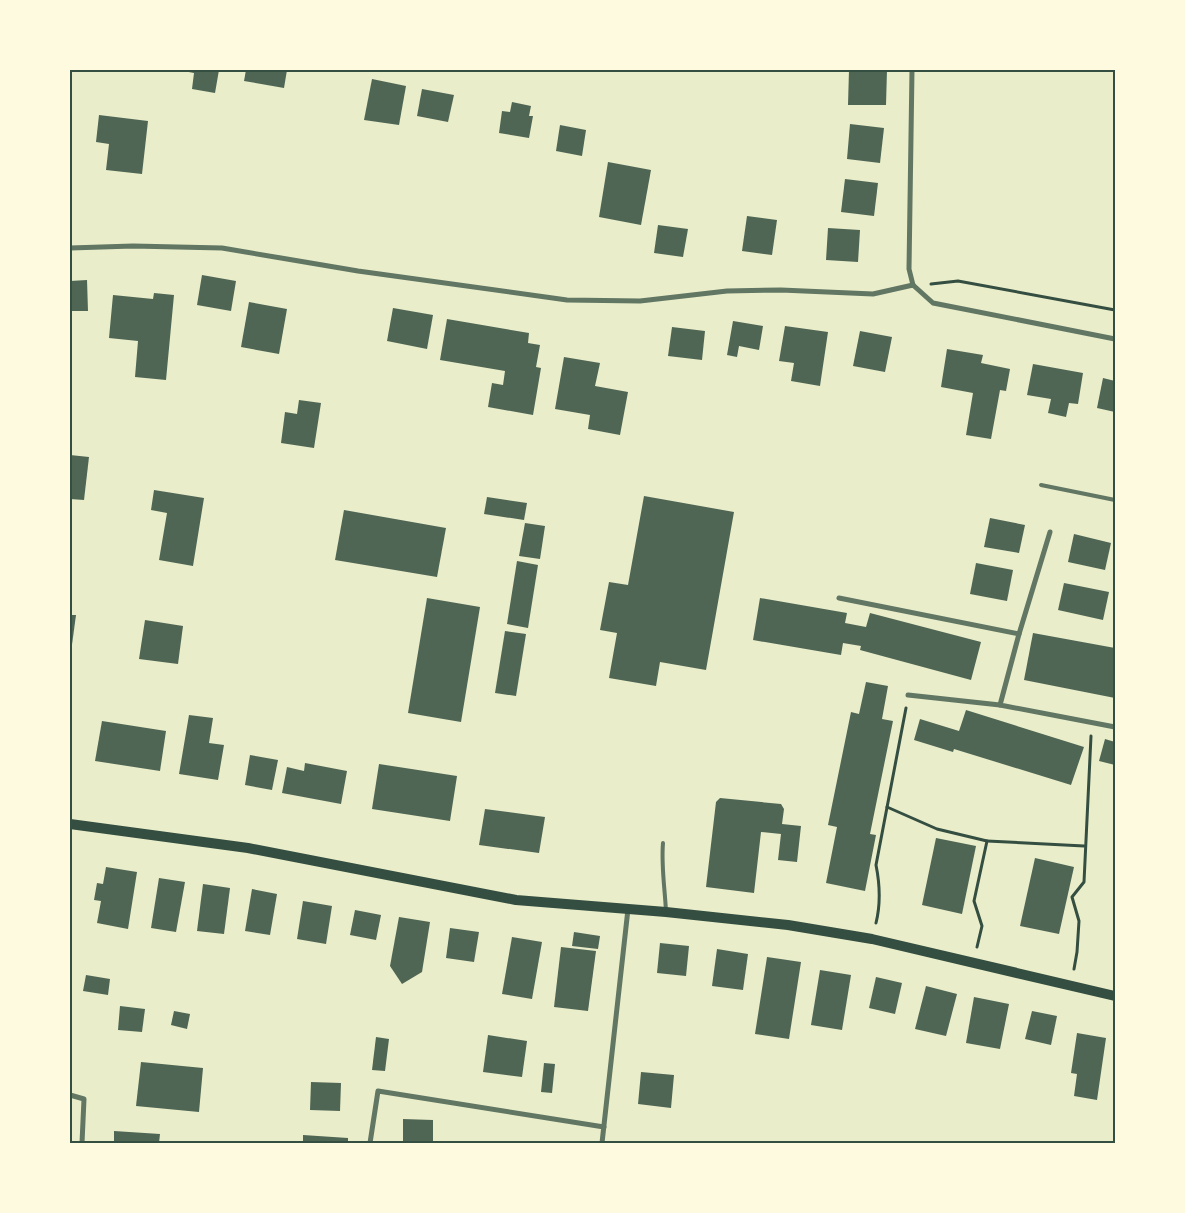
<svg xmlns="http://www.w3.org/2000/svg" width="1185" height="1213" viewBox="0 0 1185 1213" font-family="'Open Sans',sans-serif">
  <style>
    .building { fill: #4f6655 }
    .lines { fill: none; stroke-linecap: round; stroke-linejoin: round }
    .path { stroke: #344e41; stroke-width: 3 }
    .service { stroke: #617663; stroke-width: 4 }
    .minor { stroke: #617663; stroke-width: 5 }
    .secondary { stroke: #344e41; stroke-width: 10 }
    .neatline { fill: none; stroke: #344e41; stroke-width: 2 }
  </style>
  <rect width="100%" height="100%" fill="#e9edc9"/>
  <!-- building -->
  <g class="building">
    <polygon points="178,70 219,70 215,93 192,89 194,73"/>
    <polygon points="246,70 287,70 284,88 244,81"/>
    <polygon points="849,70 887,70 886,105 848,105"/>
    <polygon points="372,79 406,86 399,125 364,120"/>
    <polygon points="422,89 454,95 448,122 417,116"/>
    <polygon points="512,102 531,106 529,116 533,116 529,138 499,133 502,111 510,112"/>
    <polygon points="99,115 148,121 142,174 106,170 109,144 96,142"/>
    <polygon points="850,124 884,128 880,163 847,159"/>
    <polygon points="560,125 586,130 582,156 556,151"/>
    <polygon points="608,162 651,170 641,225 599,217"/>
    <polygon points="845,179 878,183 874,216 841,212"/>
    <polygon points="747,216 777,220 772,255 742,251"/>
    <polygon points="658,225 688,229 683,257 654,253"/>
    <polygon points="828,228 860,230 858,262 826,260"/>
    <polygon points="202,275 236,281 231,311 197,305"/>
    <polygon points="87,280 88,311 70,311 70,281"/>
    <polygon points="154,293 174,295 166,380 135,377 138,341 109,338 113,295 153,299"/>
    <polygon points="249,302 287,309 279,354 241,347"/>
    <polygon points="393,308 433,315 427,349 387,341"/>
    <polygon points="447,319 529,333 528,343 540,345 536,367 541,368 533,415 488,407 492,383 503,385 505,371 440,360"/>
    <polygon points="733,321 763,326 759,350 739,346 737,357 727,355"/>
    <polygon points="785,326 828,332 820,386 791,381 794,363 779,361"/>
    <polygon points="672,327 705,331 702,360 668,356"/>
    <polygon points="860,331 892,337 885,372 853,366"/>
    <polygon points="947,349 983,355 981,363 1010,369 1006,391 1000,390 991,439 966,435 973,393 941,387"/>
    <polygon points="564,357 600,363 595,386 628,392 620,435 588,429 590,415 555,409"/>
    <polygon points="1033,364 1083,373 1078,404 1069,403 1066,417 1048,413 1051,399 1027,395"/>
    <polygon points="1103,378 1115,381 1115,412 1097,408"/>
    <polygon points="299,400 321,403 314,448 281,443 285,412 297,414"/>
    <polygon points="70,455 89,457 84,500 70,499"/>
    <polygon points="154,490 204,498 193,566 159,560 167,513 151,510"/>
    <polygon points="644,496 734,512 706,670 660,662 656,686 609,678 617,633 600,630 609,582 628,585"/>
    <polygon points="487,497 527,503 524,520 484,514"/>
    <polygon points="344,510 446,528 437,577 335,560"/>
    <polygon points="990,518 1025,525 1019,553 984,547"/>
    <polygon points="525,523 545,526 540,559 519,556"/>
    <polygon points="1074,534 1111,543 1105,570 1068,562"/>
    <polygon points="517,561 538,565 528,628 507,624"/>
    <polygon points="976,563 1013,570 1007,601 970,594"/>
    <polygon points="1064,583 1109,592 1103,620 1058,610"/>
    <polygon points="427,598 480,607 461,722 408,713"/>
    <polygon points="760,598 847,613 845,623 866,627 870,613 981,642 971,680 860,650 861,646 843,643 841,655 753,640"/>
    <polygon points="70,615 76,615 71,652 70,651"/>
    <polygon points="145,620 183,626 178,664 139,659"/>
    <polygon points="505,631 526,634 516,696 495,693"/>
    <polygon points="1033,633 1115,648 1115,698 1024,680"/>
    <polygon points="866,682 888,686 882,719 893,721 870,834 876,835 865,891 826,883 837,827 828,825 851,712 859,714"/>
    <polygon points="966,710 1084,747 1071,785 954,749 953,752 914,740 920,719 959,731"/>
    <polygon points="189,715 213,718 209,743 224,745 218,780 179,774"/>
    <polygon points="102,721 166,731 160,771 95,761"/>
    <polygon points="1105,739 1115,742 1115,765 1099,761"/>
    <polygon points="250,755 278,760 272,790 245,785"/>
    <polygon points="305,763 347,771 341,804 282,793 287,767 304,771"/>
    <polygon points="379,764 457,776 450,821 372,809"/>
    <polygon points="720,798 781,804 784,809 782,824 801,826 797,862 778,860 781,834 761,832 754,893 706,887 716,802"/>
    <polygon points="485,809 545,817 539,853 479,845"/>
    <polygon points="936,838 976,846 962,914 922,905"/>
    <polygon points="1035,858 1074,867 1059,934 1020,926"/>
    <polygon points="106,867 137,872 128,929 97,923 101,901 94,900 97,883 103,884"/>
    <polygon points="159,878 185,882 176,932 151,928"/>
    <polygon points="203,884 230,888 224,934 197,931"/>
    <polygon points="252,889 277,894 270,935 245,931"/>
    <polygon points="303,901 332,906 326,944 297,939"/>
    <polygon points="355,910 381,915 376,940 350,935"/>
    <polygon points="399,917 430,922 422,972 402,984 390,966"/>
    <polygon points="450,928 479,932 474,962 446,958"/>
    <polygon points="574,932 600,936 598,949 572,946"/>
    <polygon points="512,937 542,942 532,999 502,994"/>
    <polygon points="660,943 689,946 686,976 657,973"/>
    <polygon points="561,947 596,951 588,1011 554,1007"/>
    <polygon points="717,949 748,954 743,990 712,986"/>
    <polygon points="767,957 801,962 789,1039 755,1034"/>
    <polygon points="820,970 851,975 842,1030 811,1025"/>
    <polygon points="86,975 110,979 108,995 83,991"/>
    <polygon points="876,977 902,983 895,1014 869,1008"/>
    <polygon points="926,986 957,994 946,1036 915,1029"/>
    <polygon points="974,997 1009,1004 1000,1049 966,1043"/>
    <polygon points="120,1006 145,1009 142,1032 118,1030"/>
    <polygon points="174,1011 190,1014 187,1029 171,1025"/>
    <polygon points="1032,1011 1057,1016 1051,1045 1025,1039"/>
    <polygon points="1077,1033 1106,1038 1097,1100 1074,1096 1077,1074 1071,1073"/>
    <polygon points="488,1035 527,1041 522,1077 483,1072"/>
    <polygon points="376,1037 389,1039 385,1071 372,1070"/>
    <polygon points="141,1062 203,1068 199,1112 136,1106"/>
    <polygon points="544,1063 555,1064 552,1093 541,1092"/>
    <polygon points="641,1072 674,1075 671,1108 638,1104"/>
    <polygon points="311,1082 341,1083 340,1111 310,1110"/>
    <polygon points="403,1119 433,1120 433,1143 403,1143"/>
    <polygon points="114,1131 160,1134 159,1143 114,1143"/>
    <polygon points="303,1135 348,1138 348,1143 303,1143"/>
  </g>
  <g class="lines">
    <!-- path -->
    <g class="path">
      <polyline points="931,284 958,281 1115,310"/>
      <polyline points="887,807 937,829 987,841 974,901 982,926 977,947"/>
      <polyline points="987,841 1084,846"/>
      <path d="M 876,923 C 881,903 880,885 876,865 L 906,708"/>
      <polyline points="1074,969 1077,952 1079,921 1072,897 1084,882 1091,736"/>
    </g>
    <!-- service -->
    <g class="service">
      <polyline points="1041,485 1115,500"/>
      <path d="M 663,843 C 661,866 665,889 666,912"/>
    </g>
    <!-- minor -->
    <g class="minor">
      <polyline points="912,70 909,269 913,285"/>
      <polyline points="70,248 133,246 222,248 358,271 567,300 640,301 727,291 781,290 873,294 913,285"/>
      <polyline points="913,285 933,303 1115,339"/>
      <polyline points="1050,532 1019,634 1000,705 1115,727"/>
      <polyline points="839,598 1019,634"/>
      <polyline points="908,695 1000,705"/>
      <polyline points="70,1095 84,1099 82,1143"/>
      <polyline points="370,1143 378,1091 604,1127"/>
      <polyline points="602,1143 628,909"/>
    </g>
    <!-- secondary -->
    <polyline class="secondary" points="70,824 248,848 516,900 666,912 788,925 872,939 1115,996"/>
  </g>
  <!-- border -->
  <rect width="1185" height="1213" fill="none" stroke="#fefae0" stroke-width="142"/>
  <rect x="71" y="71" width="1043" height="1071" class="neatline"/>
</svg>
